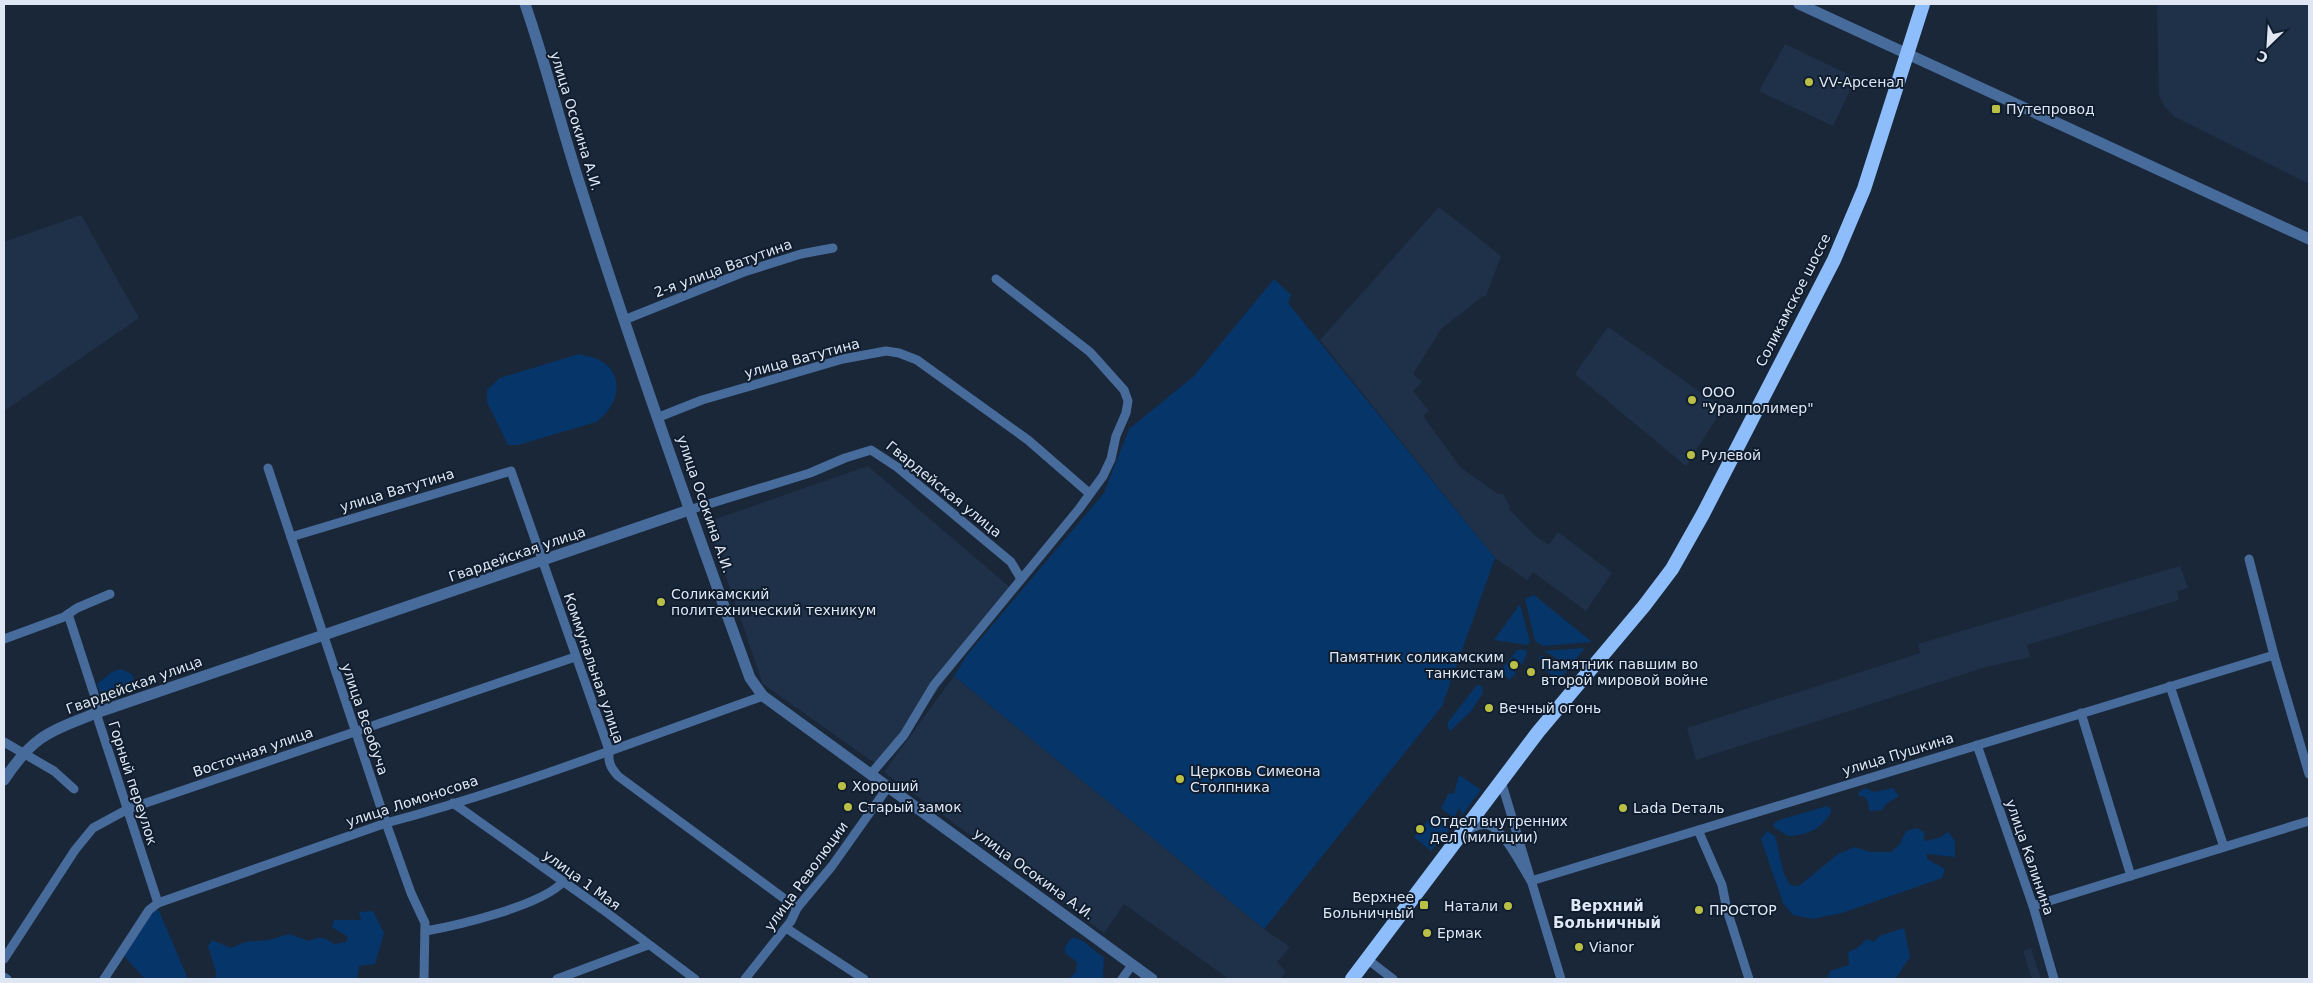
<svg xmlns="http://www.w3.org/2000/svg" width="2313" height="983" viewBox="0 0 2313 983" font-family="'DejaVu Sans',sans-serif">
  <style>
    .built { fill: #1f3148 }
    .green { fill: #063569 }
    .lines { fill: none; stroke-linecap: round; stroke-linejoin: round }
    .minor { stroke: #476b9a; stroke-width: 9 }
    .tertiary { stroke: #476b9a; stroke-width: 11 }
    .trunk { stroke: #8dbefb; stroke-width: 14 }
    .poi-dot { fill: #bac045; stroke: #101d2e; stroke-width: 2 }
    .labels { text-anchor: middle; stroke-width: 4; stroke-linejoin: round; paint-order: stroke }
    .poi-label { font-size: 14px; fill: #dee7f3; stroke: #101d2e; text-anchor: start }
    .street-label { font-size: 14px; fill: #dee7f3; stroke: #101d2e }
    .neighbourhood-label { font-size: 15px; font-weight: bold; fill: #dee7f3; stroke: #101d2e }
  </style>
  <rect width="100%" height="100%" fill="#1a2739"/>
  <!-- built -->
  <g class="built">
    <polygon points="2157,4 2309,4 2309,184 2175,117 2165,107 2159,95"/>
    <polygon points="1785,44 1856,78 1833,126 1759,91"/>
    <polygon points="1439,207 1501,256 1486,296 1483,296 1441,329 1413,374 1422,382 1413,391 1429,411 1423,416 1461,468 1498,494 1503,494 1510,507 1509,509 1535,536 1549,545 1558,532 1612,573 1586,611 1533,572 1527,580 1495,558 1320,340"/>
    <polygon points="81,215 139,318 4,411 4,242"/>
    <polygon points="1608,327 1723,408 1686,466 1575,374"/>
    <polygon points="868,466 1013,590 880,767 763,684 707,522"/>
    <polygon points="2180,566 2188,588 2177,591 2179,600 2027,645 2030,657 1986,667 1696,760 1687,728 1920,653 1918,644"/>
    <polygon points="954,676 1264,929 1290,947 1277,962 1286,972 1281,979 1229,979 1124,904 1104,933 884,772"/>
    <polygon points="2031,948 2041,979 2032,979 2023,951"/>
  </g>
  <!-- green -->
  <g class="green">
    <polygon points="1274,279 1291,295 1288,303 1495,558 1442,706 1264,929 954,676 967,655 1104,493 1129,429 1194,376"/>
    <path d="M 579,354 C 586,356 595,357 601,361 C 627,376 617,408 596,422 L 518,445 L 508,445 L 487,402 L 487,390 L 500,378 Z"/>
    <polygon points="1534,595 1592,642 1543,646 1535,641 1525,599"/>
    <polygon points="1520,604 1530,642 1527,645 1494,640"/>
    <polygon points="1585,648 1570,666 1544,651"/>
    <polygon points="1517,650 1526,650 1527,654 1522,665 1513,657 1507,664 1516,673 1510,680 1500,671"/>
    <polygon points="1541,655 1567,671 1558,681 1541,666 1539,657"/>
    <path d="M 121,669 L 132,674 L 136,686 C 129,694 113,701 103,700 L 97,684 L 112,672 Z"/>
    <polygon points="1477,685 1482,686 1483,693 1471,711 1450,731 1448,728 1448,722"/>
    <polygon points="1459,775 1481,790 1462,815 1459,808 1454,818 1441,808 1449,793 1454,794"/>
    <polygon points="1865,788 1874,792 1893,788 1899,796 1886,804 1882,810 1870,811 1867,800 1864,796 1859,797 1859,792"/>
    <path d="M 1827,806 L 1832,810 C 1823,828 1809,835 1788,836 L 1775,828 L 1773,824 L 1779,820 Z"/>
    <polygon points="1433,815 1450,829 1431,851 1414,837"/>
    <polygon points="1917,828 1924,832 1924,841 1939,838 1948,832 1955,841 1955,857 1927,854 1927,859 1945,869 1942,878 1842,913 1812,919 1793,915 1783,903 1761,839 1767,831 1775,836 1784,874 1790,885 1799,886 1838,854 1855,847 1870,852 1891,852 1899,845 1906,831"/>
    <polygon points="155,909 159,911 188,979 145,979 124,956"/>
    <path d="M 373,911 L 384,933 L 375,964 L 359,966 L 357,979 L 215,979 L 216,972 L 208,946 L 212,940 L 231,948 L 245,942 L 269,940 L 289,934 L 309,941 C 321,935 324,937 334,944 L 346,942 L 348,937 L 332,927 L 334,920 L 361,920 L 359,912 Z"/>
    <polygon points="1904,928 1910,957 1895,979 1827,978 1830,971 1849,965 1848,952 1857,948 1867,939 1874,942 1879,936"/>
    <polygon points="1072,937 1083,941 1104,958 1103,979 1069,979 1076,972 1077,962 1065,953 1065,947"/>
  </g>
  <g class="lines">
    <!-- minor -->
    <g class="minor">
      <polyline points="624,320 744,272 801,254 833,248"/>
      <polyline points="659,417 702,400 843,359 886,351 899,353 917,360 1028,440 1089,493"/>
      <polyline points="268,468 386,823 411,893 425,923 424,979"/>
      <polyline points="689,510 810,473 845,458 871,450 897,467 1011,562 1021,579"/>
      <path d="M 291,537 L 511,471 L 609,750 C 608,762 610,767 618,776 L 797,908"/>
      <polyline points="2249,559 2274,655 2309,774"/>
      <polyline points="68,614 95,697 96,713 158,903"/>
      <polyline points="4,639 64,617 77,608 110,594"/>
      <polyline points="2170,686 2224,847"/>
      <polyline points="2081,713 2131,876"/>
      <polyline points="4,742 54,771 74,789"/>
      <polyline points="1977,745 2033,906 2054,979"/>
      <polyline points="870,775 904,735 934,685 1079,509 1103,476 1111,459 1116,436 1126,413 1128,401 1124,390 1090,352 996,279"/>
      <polyline points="1501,781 1561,979"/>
      <polyline points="453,803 602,909 695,979"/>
      <polyline points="1698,830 1722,885 1727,910 1749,979"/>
      <path d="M 1465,831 C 1472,828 1480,823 1488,825 C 1504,829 1522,867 1531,881 L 2274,655"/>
      <polyline points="2033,906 2309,821"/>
      <polyline points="786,928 864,979"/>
      <path d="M 426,931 C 459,925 540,906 563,882"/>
      <polyline points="4,959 75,850 93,828 128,809 575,657"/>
      <polyline points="1367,959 1393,979"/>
      <polyline points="4,977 7,979"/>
      <path d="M 104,979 L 149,910 L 158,903 L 386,823 C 514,789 638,740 763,696"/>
      <polyline points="557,979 648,945"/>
      <polyline points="745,979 791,921 797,908 832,866 888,787"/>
      <polyline points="1122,979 1132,965"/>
    </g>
    <!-- tertiary -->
    <g class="tertiary">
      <path d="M 525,4 C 546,64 561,127 581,188 C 633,353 691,516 750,678 L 763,696 L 1152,979"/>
      <polyline points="1799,4 2309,239"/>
      <path d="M 4,780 C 33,736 48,732 96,713 L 689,510"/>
    </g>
    <!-- trunk -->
    <polyline class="trunk" points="1352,979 1538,732 1644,606 1672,569 1703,514 1834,260 1864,189 1923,4"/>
  </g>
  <!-- markers -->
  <g class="poi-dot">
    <circle cx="1809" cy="82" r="5"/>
    <rect x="1991" y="104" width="10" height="10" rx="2.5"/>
    <circle cx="1692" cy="400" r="5"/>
    <circle cx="1691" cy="455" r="5"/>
    <circle cx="661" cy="602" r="5"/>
    <circle cx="1514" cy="665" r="5"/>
    <circle cx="1531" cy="672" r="5"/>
    <circle cx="1489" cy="708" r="5"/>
    <circle cx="1180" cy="779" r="5"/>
    <circle cx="842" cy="786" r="5"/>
    <circle cx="848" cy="807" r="5"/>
    <circle cx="1623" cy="808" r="5"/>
    <circle cx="1420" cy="829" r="5"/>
    <rect x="1419" y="900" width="10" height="10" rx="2.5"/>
    <circle cx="1508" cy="906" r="5"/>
    <circle cx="1699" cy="910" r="5"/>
    <circle cx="1427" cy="933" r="5"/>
    <circle cx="1579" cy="947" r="5"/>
  </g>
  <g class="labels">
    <!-- poi labels -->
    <g class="poi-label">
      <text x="1819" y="87">VV-Арсенал</text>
      <text x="2006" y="114">Путепровод</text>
      <text x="1702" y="397">OOO<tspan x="1702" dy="16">"Уралполимер"</tspan></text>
      <text x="1701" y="460">Рулевой</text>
      <text x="671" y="599">Соликамский<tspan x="671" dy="16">политехнический техникум</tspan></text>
      <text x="1504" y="662" text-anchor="end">Памятник соликамским<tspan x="1504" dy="16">танкистам</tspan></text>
      <text x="1541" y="669">Памятник павшим во<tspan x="1541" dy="16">второй мировой войне</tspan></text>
      <text x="1499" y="713">Вечный огонь</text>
      <text x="1190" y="776">Церковь Симеона<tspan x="1190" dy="16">Столпника</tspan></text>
      <text x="852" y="791">Хороший</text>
      <text x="858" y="812">Старый замок</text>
      <text x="1633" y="813">Lada Dеталь</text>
      <text x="1430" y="826">Отдел внутренних<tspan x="1430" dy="16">дел (милиции)</tspan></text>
      <text x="1414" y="902" text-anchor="end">Верхнее<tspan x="1414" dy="16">Больничный</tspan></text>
      <text x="1498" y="911" text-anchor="end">Натали</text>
      <text x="1709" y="915">ПРОСТОР</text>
      <text x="1437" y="938">Ермак</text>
      <text x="1589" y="952">Vianor</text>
    </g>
    <!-- street labels -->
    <g class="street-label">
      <text transform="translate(576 121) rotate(73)" y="5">улица Осокина А.И.</text>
      <text transform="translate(723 268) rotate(-20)" y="5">2-я улица Ватутина</text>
      <text transform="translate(1793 300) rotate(-63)" y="5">Соликамское шоссе</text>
      <text transform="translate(802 358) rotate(-15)" y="5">улица Ватутина</text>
      <text transform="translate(944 489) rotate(39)" y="5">Гвардейская улица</text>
      <text transform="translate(397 490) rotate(-17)" y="5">улица Ватутина</text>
      <text transform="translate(705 504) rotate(71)" y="5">улица Осокина А.И.</text>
      <text transform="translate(517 554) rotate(-19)" y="5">Гвардейская улица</text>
      <text transform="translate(594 668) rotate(71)" y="5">Коммунальная улица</text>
      <text transform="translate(134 685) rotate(-20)" y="5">Гвардейская улица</text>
      <text transform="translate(365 719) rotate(71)" y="5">улица Всеобуча</text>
      <text transform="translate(253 752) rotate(-19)" y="5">Восточная улица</text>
      <text transform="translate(1898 754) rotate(-17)" y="5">улица Пушкина</text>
      <text transform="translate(133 783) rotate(72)" y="5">Горный переулок</text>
      <text transform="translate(412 801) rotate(-18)" y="5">улица Ломоносова</text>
      <text transform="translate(2030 857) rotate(71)" y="5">улица Калинина</text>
      <text transform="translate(1034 874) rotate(36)" y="5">улица Осокина А.И.</text>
      <text transform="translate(806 876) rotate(-54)" y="5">улица Революции</text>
      <text transform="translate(582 880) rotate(36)" y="5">улица 1 Мая</text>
    </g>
    <!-- neighbourhood labels -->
    <g class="neighbourhood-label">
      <text x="1607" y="911">Верхний<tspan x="1607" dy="17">Больничный</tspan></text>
    </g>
  </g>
  <!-- border -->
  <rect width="2313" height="983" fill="none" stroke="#dee7f3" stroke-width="10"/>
  <!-- north arrow -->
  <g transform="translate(2268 45) rotate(205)" stroke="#101d2e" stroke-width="4" paint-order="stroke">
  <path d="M0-4L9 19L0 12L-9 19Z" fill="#dee7f3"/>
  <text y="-8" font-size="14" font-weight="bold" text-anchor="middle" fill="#dee7f3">С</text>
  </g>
</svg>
